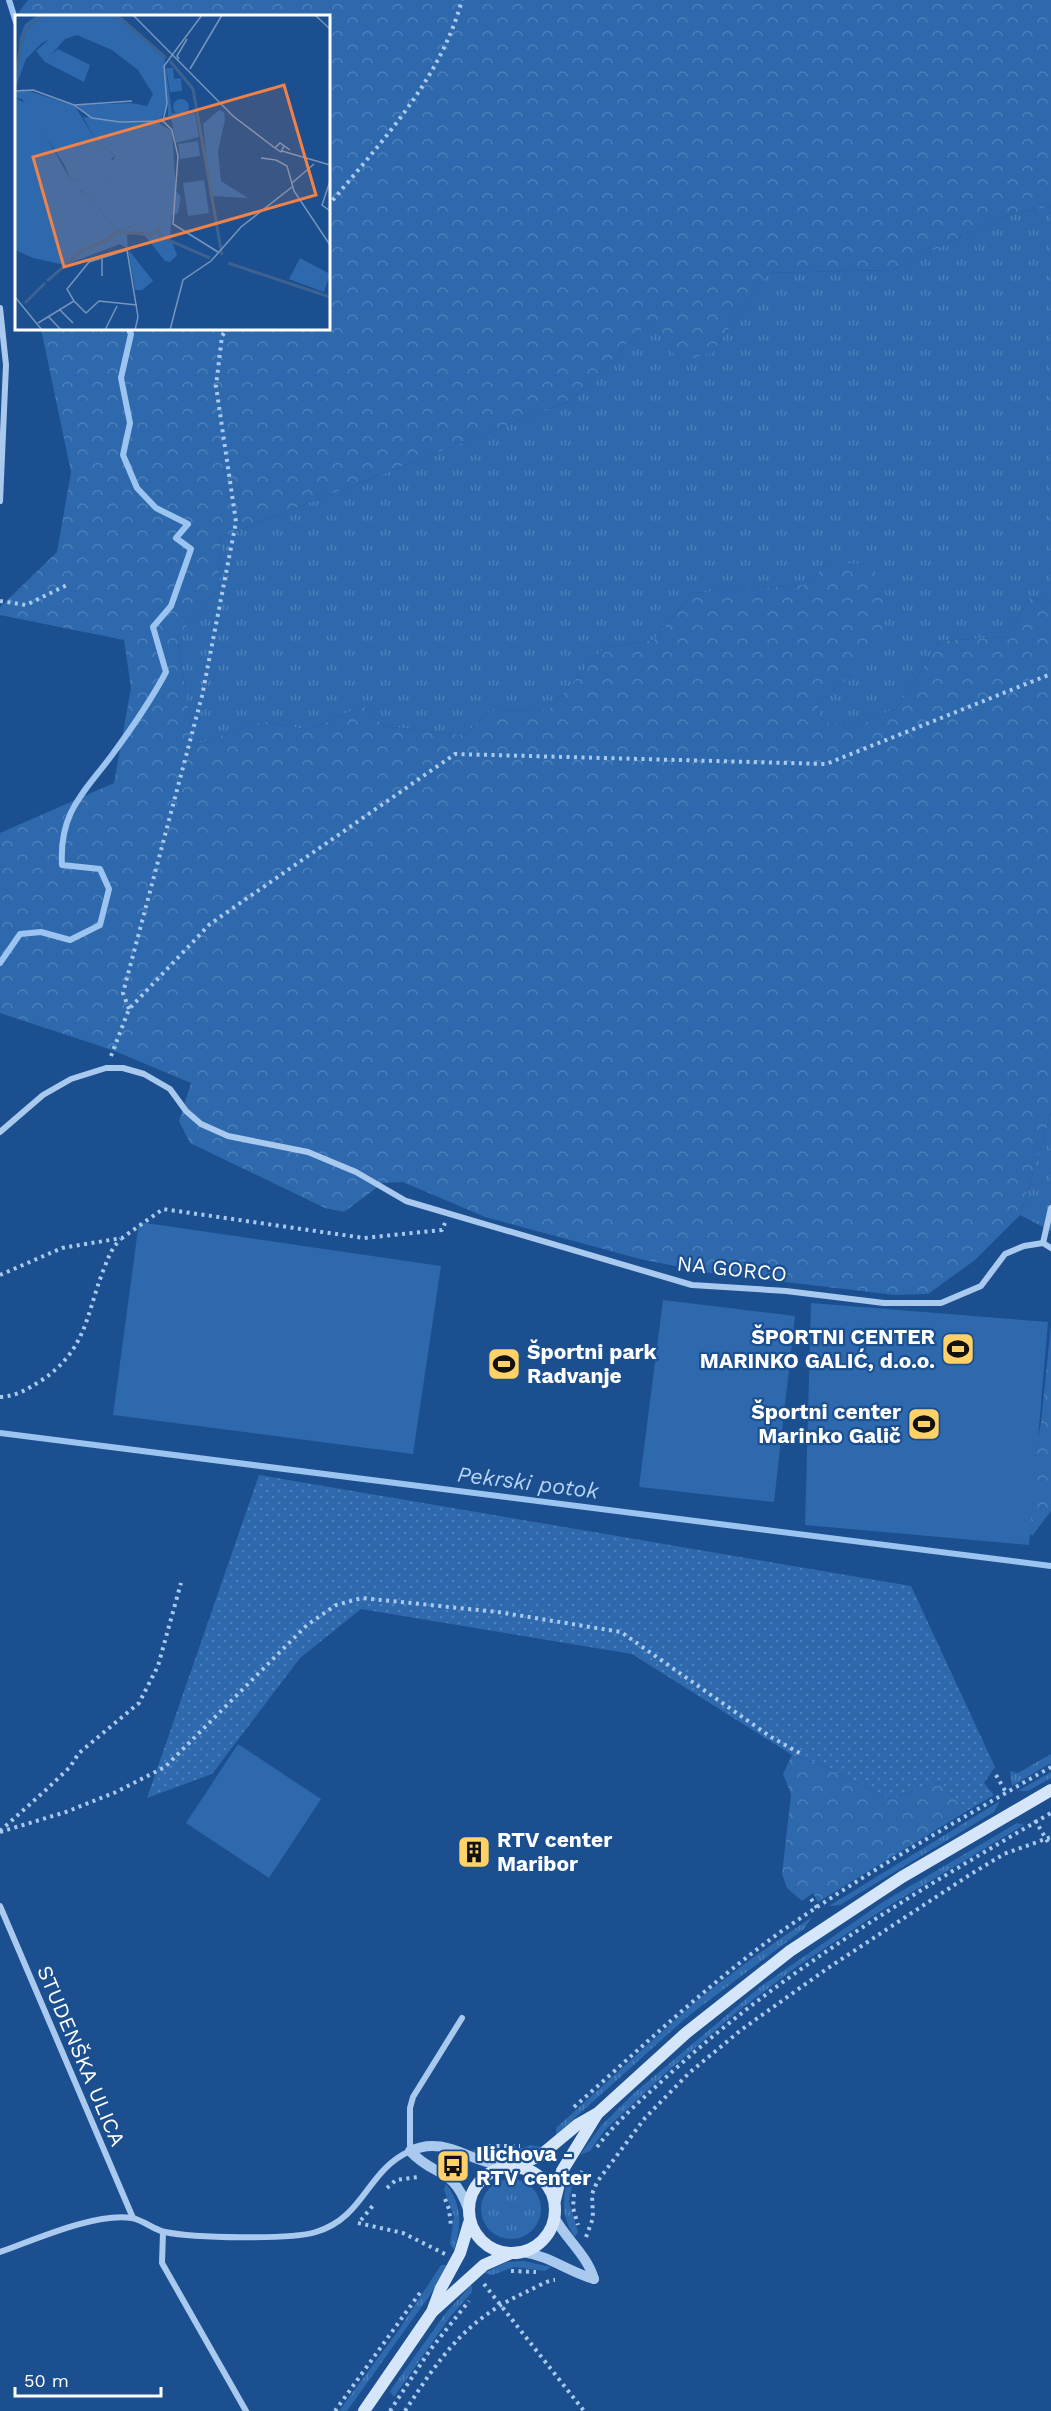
<svg xmlns="http://www.w3.org/2000/svg" width="1051" height="2411" viewBox="0 0 1051 2411" font-family="'Work Sans',sans-serif">
  <style>
    .grass { fill: url(#grass-tufts) }
    .forest { fill: url(#forest-crowns) }
    .park { fill: url(#park-dots) }
    .pitch { fill: #2e69ad }
    .lines { fill: none; stroke-linecap: round; stroke-linejoin: round }
    .stream { stroke: #9cc4f0; stroke-width: 6 }
    .path { stroke: #a9c9ee; stroke-width: 4; stroke-dasharray: 3 4.5; stroke-linecap: butt }
    .minor { stroke: #a9c9ee; stroke-width: 6 }
    .tertiary { stroke: #a9c9ee; stroke-width: 10 }
    .secondary { stroke: #d6e6fa; stroke-width: 12 }
    .labels { text-anchor: middle; stroke-width: 4.5; stroke-linejoin: round; paint-order: stroke }
    .street-label { font-size: 21px; fill: #fff; stroke: #1b4f8f }
    .poi-label { font-size: 21px; font-weight: bold; fill: #fff; stroke: #1b4f8f; text-anchor: start }
    .water-label { font-size: 22px; font-style: italic; fill: #b5d3f5; stroke: #1b4f8f }
    .inset-river { fill: none; stroke: #3c6290; stroke-width: 3 }
    .inset-road { fill: none; stroke: #7695bc; stroke-width: 1.5 }
    .view { fill: #ee8249; fill-opacity: 0.15; stroke: #ee8249; stroke-width: 3 }
    .inset-edge { fill: none; stroke: #fff; stroke-width: 3 }
  </style>
  <defs>
    <pattern id="grass-tufts" width="24" height="20" patternUnits="userSpaceOnUse" patternTransform="scale(1.5)"><rect width="24" height="20" fill="#2e69ad"/><path d="M3 7l-1-3M5 7V3M7 7l1-3M15 17l-1-3M17 17v-4M19 17l1-3" fill="none" stroke="#4d80b9"/></pattern>
    <pattern id="forest-crowns" width="20" height="18" patternUnits="userSpaceOnUse" patternTransform="scale(1.5)"><rect width="20" height="18" fill="#2e69ad"/><path d="M2 6a3 3 0 1 1 6 0M12 15a3 3 0 1 1 6 0" fill="none" stroke="#4d80b9"/></pattern>
    <pattern id="park-dots" width="8" height="8" patternUnits="userSpaceOnUse" patternTransform="scale(1.5)"><rect width="8" height="8" fill="#2e69ad"/><path d="M2 2h.1M6 6h.1" fill="none" stroke="#4d80b9" stroke-width="1.8" stroke-linecap="round"/></pattern>
  </defs>
  <rect width="100%" height="100%" fill="#1b4f8f"/>
  <!-- grass -->
  <g class="grass">
    <polygon points="1051,206 1051,602 1030,597 1008,637 940,641 897,708 849,729 832,725 820,717 818,703 852,675 830,563 804,585 693,593 654,640 604,648 548,710 490,711 464,735 384,726 363,706 308,730 263,721 194,745 177,637 219,588 221,537 572,400 650,321 712,353 767,273 893,270 1001,217"/>
    <polygon points="1051,1114 1051,1231 1020,1215"/>
    <polygon points="1051,1754 1051,1763 1012,1786 1010,1771 1018,1773"/>
    <polygon points="1051,1772 1051,1778 1028,1791 1018,1791"/>
    <polygon points="1000,1801 994,1812 840,1905 829,1906"/>
    <polygon points="1017,1823 1024,1825 887,1907 795,1968 738,2011 668,2071 605,2130 590,2151 580,2155 600,2127 633,2094 760,1987 883,1902"/>
    <polygon points="812,1917 804,1929 687,2017 556,2135 556,2128 696,2001 755,1956"/>
    <path d="M 530,2145 L 541,2147 C 521,2160 493,2161 472,2151 C 479,2144 513,2155 530,2145 Z"/>
    <path d="M 571,2173 L 574,2176 L 569,2202 L 578,2232 L 575,2237 C 561,2218 561,2194 571,2173 Z"/>
    <circle cx="511" cy="2209" r="30"/>
    <path d="M 446,2184 C 462,2204 462,2226 454,2250 L 450,2244 L 454,2216 L 444,2190 Z"/>
    <polygon points="524,2261 551,2267 545,2271 514,2267 492,2275 484,2273 507,2262"/>
    <polygon points="441,2265 447,2265 435,2288 347,2411 339,2411 400,2328"/>
    <polygon points="471,2285 472,2292 450,2317 394,2397 390,2392 392,2388 445,2314"/>
  </g>
  <!-- forest -->
  <g class="forest">
    <polygon points="28,0 1051,0 1051,206 1001,217 893,270 767,273 712,353 680,362 649,322 572,400 221,537 219,588 177,637 194,745 263,721 308,730 363,706 384,726 464,735 490,711 548,710 604,648 654,640 693,593 803,585 830,563 872,564 886,595 881,639 852,675 818,703 820,717 832,725 849,729 897,708 940,641 1008,637 1030,597 1051,602 1051,1114 1020,1215 975,1260 928,1294 895,1295 710,1273 640,1259 485,1217 403,1182 383,1183 344,1212 325,1208 190,1143 179,1121 191,1083 112,1050 0,1013 0,833 114,783 131,688 124,640 0,615 0,607 57,552 71,472 41,329 328,328 328,16 16,16 16,21 16,16"/>
    <polygon points="1051,1325 1051,1511 1032,1536 1022,1523 1041,1422"/>
    <polygon points="792,1755 818,1763 890,1799 940,1782 967,1811 818,1902 813,1893 802,1901 787,1888 782,1874 791,1794 783,1774"/>
  </g>
  <!-- park -->
  <polygon class="park" points="259,1475 911,1586 995,1767 984,1783 994,1795 967,1811 940,1782 890,1799 818,1763 792,1755 632,1654 361,1609 300,1658 212,1774 147,1798"/>
  <!-- pitch -->
  <g class="pitch">
    <polygon points="139,1222 441,1266 413,1454 113,1415"/>
    <polygon points="663,1300 795,1316 774,1502 639,1487"/>
    <polygon points="811,1303 1048,1322 1029,1545 805,1525"/>
    <polygon points="238,1744 321,1799 269,1878 186,1823"/>
  </g>
  <g class="lines">
    <!-- stream -->
    <g class="stream">
      <polyline points="9,0 16,22"/>
      <path d="M 0,963 L 20,934 L 41,932 L 70,940 L 100,925 L 109,889 L 100,869 L 62,865 C 59,812 83,794 112,755 C 132,728 150,702 166,672 L 153,627 L 171,606 L 191,549 L 176,538 L 188,524 L 156,508 L 137,488 L 123,455 L 130,423 L 121,378 L 131,334 L 128,328"/>
      <polyline points="0,1433 1051,1566"/>
    </g>
    <!-- path -->
    <g class="path">
      <path d="M 328,206 C 380,143 440,81 462,0"/>
      <polyline points="0,601 26,605 69,584"/>
      <polyline points="129,1009 123,993 202,696 236,522 216,386 222,336 228,328"/>
      <polyline points="111,1056 129,1009 210,924 455,754 826,764 1051,674"/>
      <polyline points="0,1275 62,1248 122,1238 163,1209 364,1238 442,1230 445,1223"/>
      <path d="M 0,1397 C 17,1396 28,1389 42,1380 C 86,1350 86,1316 103,1271 C 108,1259 111,1248 121,1239"/>
      <polyline points="996,1775 1007,1794"/>
      <polyline points="1035,1820 1049,1844"/>
      <polyline points="0,1831 48,1788 70,1767 79,1753 139,1703 158,1666 181,1583"/>
      <polyline points="0,1832 66,1812 116,1792 165,1767 307,1625 336,1605 362,1598 498,1612 621,1632 771,1737 803,1755"/>
      <polyline points="811,1899 818,1909"/>
      <path d="M 574,2107 C 642,2047 706,1986 779,1933 C 866,1872 959,1820 1051,1767"/>
      <polyline points="489,2146 520,2146"/>
      <path d="M 597,2147 C 619,2118 647,2095 674,2070 C 788,1967 919,1890 1051,1813"/>
      <polyline points="576,2186 582,2171"/>
      <polyline points="387,2188 396,2180 418,2177"/>
      <polyline points="574,2194 573,2208 578,2225"/>
      <polyline points="445,2199 449,2209 451,2226"/>
      <polyline points="361,2220 375,2203"/>
      <polyline points="358,2223 403,2233 445,2254"/>
      <polyline points="586,2237 593,2218 592,2194 597,2182 645,2118 689,2073 741,2030 828,1968 971,1874 1004,1854 1051,1837"/>
      <polyline points="511,2271 536,2272"/>
      <polyline points="484,2284 584,2411"/>
      <polyline points="335,2411 422,2290"/>
      <polyline points="390,2411 430,2350 469,2301"/>
      <path d="M 405,2411 C 440,2357 466,2319 526,2292 C 535,2288 547,2280 555,2280"/>
    </g>
    <!-- minor -->
    <g class="minor">
      <polyline points="0,308 6,365 0,501"/>
      <polyline points="0,1132 43,1095 71,1079 106,1068 123,1068 144,1074 170,1089 186,1111 201,1124 228,1136 308,1152 356,1172 406,1201 692,1285 786,1291 884,1303 941,1303 981,1286 1005,1254 1024,1246 1043,1243 1051,1248"/>
      <polyline points="1043,1243 1051,1208"/>
      <polyline points="0,1906 133,2218"/>
      <polyline points="163,2232 162,2263 246,2411"/>
      <path d="M 0,2252 C 34,2240 96,2212 132,2218 C 143,2220 154,2230 165,2232 C 193,2238 290,2240 316,2232 C 365,2217 366,2171 410,2151 L 410,2108 L 413,2097 L 462,2018"/>
    </g>
    <!-- tertiary -->
    <g class="tertiary">
      <path d="M 468,2209 C 453,2166 435,2178 410,2151 C 444,2135 468,2161 503,2166"/>
      <path d="M 554,2217 C 566,2239 587,2255 594,2279"/>
      <path d="M 523,2252 C 550,2256 569,2272 594,2279"/>
    </g>
    <!-- secondary -->
    <g class="secondary">
      <polyline points="517,2166 541,2155 577,2125 598,2113 686,2033 790,1951 902,1877 1051,1790"/>
      <circle cx="512" cy="2210" r="43"/>
      <polyline points="555,2200 562,2171 597,2114"/>
      <polyline points="433,2311 484,2265 509,2254"/>
      <polyline points="364,2411 432,2312 441,2288 460,2253 469,2223"/>
    </g>
  </g>
  <!-- icons -->
  <defs>
    <symbol id="stadium-square" viewBox="-11 -11 22 22"><rect x="-9" y="-9" width="18" height="18" rx="4" fill="#ffd166" stroke="#1b4f8f"/><path d="M0-5a6.5 5 0 1 0 0 10a6.5 5 0 1 0 0-10ZM-3.5-1.8h7v3.6h-7Z" fill="#111"/></symbol>
    <symbol id="building-square" viewBox="-11 -11 22 22"><rect x="-9" y="-9" width="18" height="18" rx="4" fill="#ffd166" stroke="#1b4f8f"/><path d="M-4-6H4V6H1V3H-1V6H-4ZM-2.5-4.3h1.7v1.8h-1.7ZM.8-4.3h1.7v1.8H.8ZM-2.5-1h1.7V.8h-1.7ZM.8-1h1.7V.8H.8Z" fill="#111"/></symbol>
    <symbol id="bus-square" viewBox="-11 -11 22 22"><rect x="-9" y="-9" width="18" height="18" rx="4" fill="#ffd166" stroke="#1b4f8f"/><path d="M-5-6H5V4H4V6H2V4H-2V6H-4V4H-5ZM-3.5-4V0h7V-4ZM-3.5 1.2v1.5H-2V1.2ZM2 1.2v1.5H3.5V1.2Z" fill="#111"/></symbol>
  </defs>
  <g fill-rule="evenodd">
    <use href="#stadium-square" x="939" y="1330" width="38" height="38"/>
    <use href="#stadium-square" x="485" y="1345" width="38" height="38"/>
    <use href="#stadium-square" x="905" y="1405" width="38" height="38"/>
    <use href="#building-square" x="455" y="1833" width="38" height="38"/>
    <use href="#bus-square" x="434" y="2147" width="38" height="38"/>
  </g>
  <g class="labels">
    <!-- street labels -->
    <g class="street-label">
      <text transform="translate(732 1269) rotate(6)" y="7">NA GORCO</text>
      <text transform="translate(81 2056) rotate(67)" y="7">STUDENŠKA ULICA</text>
    </g>
    <!-- poi labels -->
    <g class="poi-label">
      <text x="935" y="1344" text-anchor="end">ŠPORTNI CENTER<tspan x="935" dy="24">MARINKO GALIĆ, d.o.o.</tspan></text>
      <text x="527" y="1359">Športni park<tspan x="527" dy="24">Radvanje</tspan></text>
      <text x="901" y="1419" text-anchor="end">Športni center<tspan x="901" dy="24">Marinko Galič</tspan></text>
      <text x="497" y="1847">RTV center<tspan x="497" dy="24">Maribor</tspan></text>
      <text x="476" y="2161">Ilichova -<tspan x="476" dy="24">RTV center</tspan></text>
    </g>
    <!-- water labels -->
    <g class="water-label">
      <text transform="translate(528 1482) rotate(7)" y="8">Pekrski potok</text>
    </g>
  </g>
  <!-- overview -->
  <g transform="translate(15 15)">
    <rect width="315" height="315" fill="#1b4f8f"/>
    <path d="M 33,25 L 32,32 L 37,39 L 43,34 L 75,50 L 69,67 L 30,47 L 21,36 ZM 8,74 L 60,91 L 81,126 L 100,141 L 86,150 L 90,162 L 112,181 L 121,209 L 110,214 L 99,213 L 74,180 L 63,174 L 65,167 L 55,164 L 50,151 L 7,84 L 0,83 L 0,77 ZM 116,88 L 132,91 L 147,102 L 145,109 L 75,104 L 62,90 Z" fill="#2e69ad"/>
    <path d="M 23,0 L 103,0 L 149,41 L 157,98 L 179,98 L 153,101 L 153,87 L 147,102 L 138,99 L 131,93 L 138,79 L 123,55 L 97,35 L 62,20 L 50,24 L 36,40 L 31,37 L 33,25 L 27,28 L 11,44 L 0,74 L 5,22 L 10,9 ZM 0,83 L 13,89 L 55,164 L 65,167 L 64,175 L 74,180 L 99,213 L 110,214 L 121,209 L 112,193 L 112,182 L 90,162 L 82,144 L 89,141 L 98,145 L 100,141 L 81,126 L 68,102 L 145,109 L 157,116 L 161,176 L 166,182 L 163,198 L 157,200 L 155,222 L 162,240 L 155,247 L 150,246 L 127,217 L 112,220 L 113,234 L 138,266 L 127,275 L 120,275 L 113,234 L 105,229 L 50,250 L 18,243 L 0,235 Z" fill="#2e69ad"/>
    <path d="M 204,95 L 209,97 L 210,105 L 203,136 L 206,166 L 233,183 L 195,181 L 188,109 ZM 285,243 L 315,259 L 309,277 L 274,264 Z" fill="#2e69ad"/>
    <path d="M 151,53 L 158,53 L 159,64 L 166,63 L 167,76 L 155,77 ZM158 92a8 8 0 1 1 16 0a8 8 0 1 1-16 0ZM 180,98 L 184,122 L 161,128 L 156,103 ZM 183,126 L 185,141 L 165,144 L 163,129 ZM 189,165 L 194,198 L 173,201 L 168,168 Z" fill="#2e69ad"/>
    <path class="inset-river" d="M 102,0 L 151,43M 155,46 L 178,74 L 207,240M 0,62 L 9,17 L 27,0M 213,248 L 315,282M 32,266 L 69,234 L 93,225 L 101,216 L 135,220 L 143,214 L 146,222 L 195,243M 10,288 L 30,268"/>
    <path class="inset-road" d="M 118,0 L 218,101 L 260,133M 187,0 L 149,51 L 152,89 L 148,106 L 157,115 L 163,141 L 158,209 L 203,237M 300,0 L 315,14M 164,44 L 162,41 L 172,24M 175,54 L 207,0M 0,76 L 18,75 L 59,90 L 77,103 L 105,107 L 148,106M 59,90 L 117,86M 269,131 L 266,137 L 260,133 L 265,128 L 275,135M 267,136 L 315,150M 246,143 L 261,145 L 272,151 L 279,176 L 315,230M 315,166 L 307,190 L 315,196M 277,168 L 299,149M 87,240 L 87,261M 0,282 L 27,315M 59,286 L 71,298 L 84,286 L 122,290M 44,294 L 58,308M 33,301 L 46,315M 23,308 L 59,286 L 52,274 L 74,247 L 112,235 L 123,302 L 120,315M 90,315 L 102,291M 155,315 L 168,265 L 196,246 L 226,212 L 277,172"/>
    <path class="view" d="M 269,70 L 301,180 L 49,252 L 18,142 Z"/>
    <rect width="315" height="315" class="inset-edge"/>
  </g>
  <!-- scale -->
  <path d="M15 2387v9h146v-9" fill="none" stroke="#ffffff" stroke-width="3"/>
  <text x="24" y="2387" font-size="18" fill="#ffffff" stroke="#1b4f8f" stroke-width="4.5" paint-order="stroke">50 m</text>
</svg>
